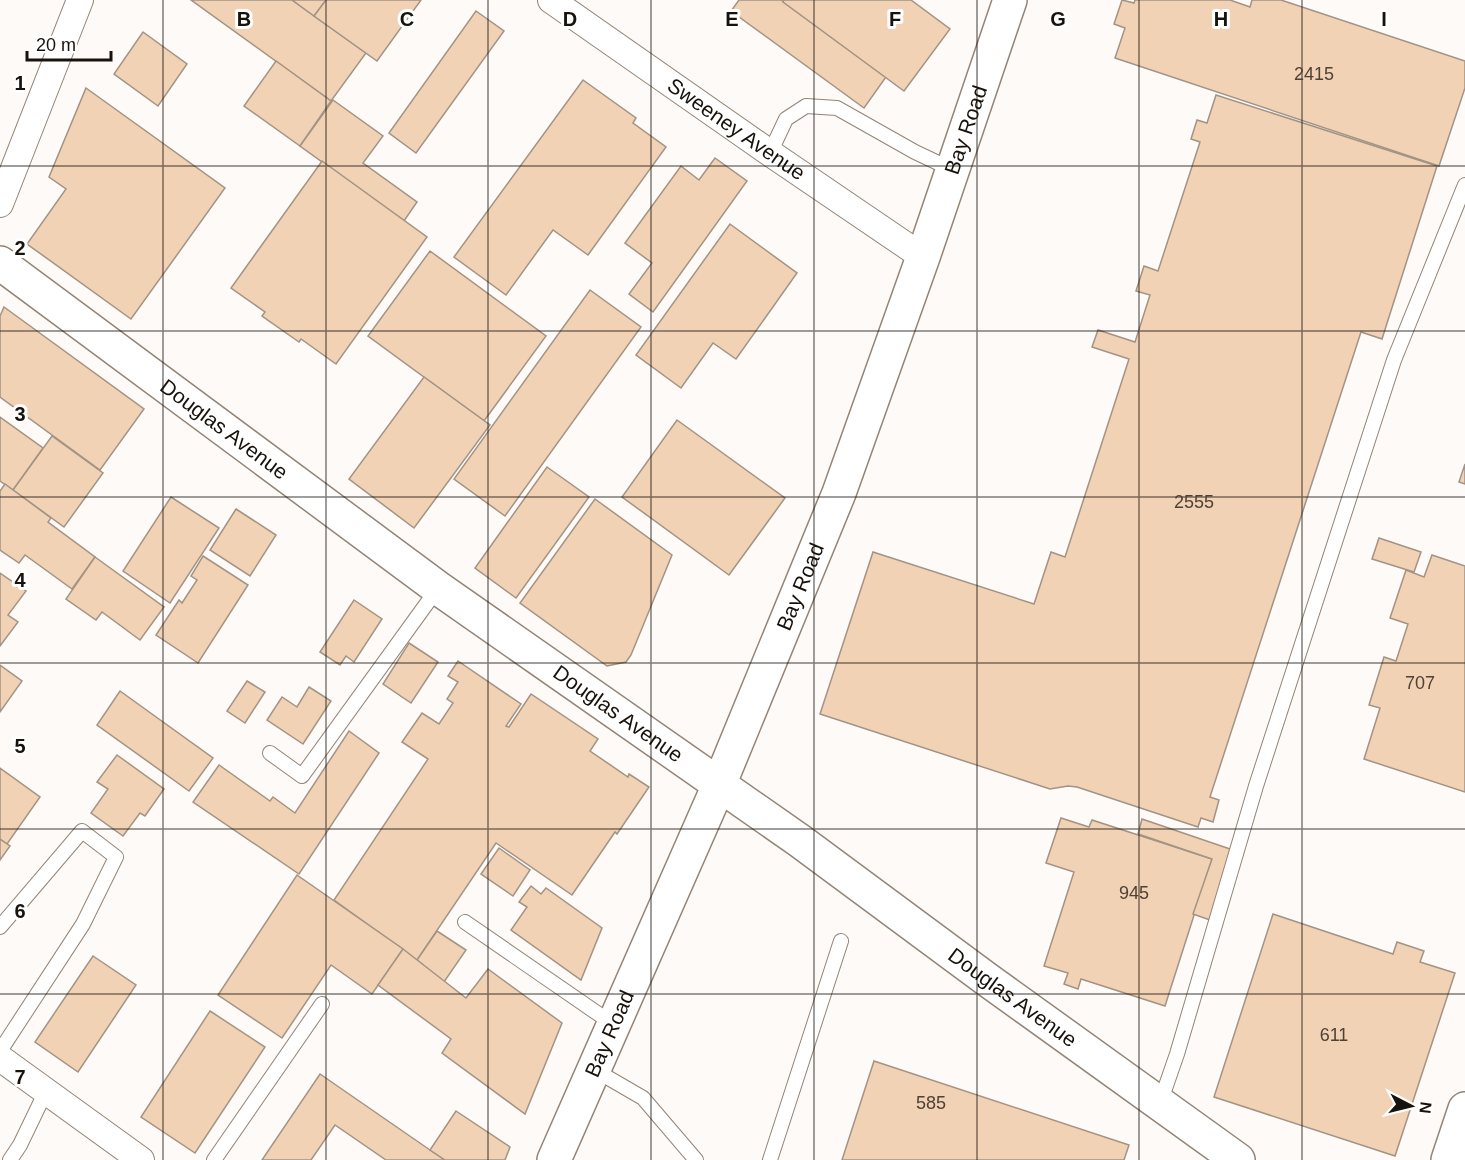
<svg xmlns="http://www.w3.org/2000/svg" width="1465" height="1160" viewBox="0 0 1465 1160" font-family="Helvetica,sans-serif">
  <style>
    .building { fill: #f1d2b5; stroke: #a39384; stroke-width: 1.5 }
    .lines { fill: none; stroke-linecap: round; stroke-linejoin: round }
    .service-casing { stroke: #948475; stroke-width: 16 }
    .minor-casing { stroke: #948475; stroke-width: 28 }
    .tertiary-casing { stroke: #948475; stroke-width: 36 }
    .service { stroke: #fff; stroke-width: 14 }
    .minor { stroke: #fff; stroke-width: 26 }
    .tertiary { stroke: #fff; stroke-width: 33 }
    .grid { fill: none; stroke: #18120c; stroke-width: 1.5; stroke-opacity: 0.55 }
    .labels { text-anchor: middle; stroke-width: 6; stroke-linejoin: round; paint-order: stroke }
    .number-label { font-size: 18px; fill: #4e4236 }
    .street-label { font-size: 21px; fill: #18120c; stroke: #fff }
    .grid-label { font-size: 20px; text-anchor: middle; font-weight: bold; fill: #18120c; stroke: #fff; stroke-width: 6; stroke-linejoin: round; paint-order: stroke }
  </style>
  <rect width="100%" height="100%" fill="#fefaf7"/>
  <!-- building -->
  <g class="building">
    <polygon points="191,0 292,0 366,53 331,101"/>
    <polygon points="292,0 326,0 314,16"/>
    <polygon points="326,0 421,0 377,61 314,16"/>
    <polygon points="739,0 781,0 886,77 864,108 731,11"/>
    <polygon points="784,0 911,0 950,29 904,91 783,2"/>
    <polygon points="1122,0 1134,3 1135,0 1230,0 1250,7 1252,0 1281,0 1465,61 1465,88 1439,166 1115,58 1125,28 1114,24"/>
    <polygon points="476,11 504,31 416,153 389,133"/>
    <polygon points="143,32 187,64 158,106 114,74"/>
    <polygon points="276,61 331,101 300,146 244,106"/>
    <polygon points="583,80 636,118 633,123 666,147 588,255 553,230 506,295 454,257"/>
    <polygon points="86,88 225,188 131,319 27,244 66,189 49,177"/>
    <polygon points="1216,95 1437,166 1382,339 1361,332 1210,797 1219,800 1213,822 1201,818 1198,827 1077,787 1068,786 1050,789 820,714 873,552 1034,604 1051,552 1065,557 1129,359 1092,347 1098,330 1135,342 1150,295 1136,291 1144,266 1158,271 1200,142 1191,139 1197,120 1207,123"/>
    <polygon points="333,100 383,136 363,163 417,202 404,221 300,146"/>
    <polygon points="715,158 747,181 653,312 629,294 652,263 625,243 681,166 699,180"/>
    <polygon points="322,161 427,237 336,364 301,339 299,342 262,316 265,312 231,288"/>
    <polygon points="730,224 797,273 736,359 713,343 681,388 636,355"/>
    <polygon points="430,251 546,336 484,421 368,336"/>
    <polygon points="590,290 641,327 505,516 454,479"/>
    <polygon points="4,307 144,409 100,470 0,397 0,316"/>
    <polygon points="424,377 490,425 414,528 349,479"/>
    <polygon points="0,417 43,448 13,490 0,481"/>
    <polygon points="677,420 785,498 729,575 622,497"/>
    <polygon points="52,436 103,473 64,527 13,490"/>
    <polygon points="1465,464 1465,484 1459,482"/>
    <polygon points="547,467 589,497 516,598 475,568"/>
    <polygon points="5,484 51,518 48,522 95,557 72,589 25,555 19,563 0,550 0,491"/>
    <polygon points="171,497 219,528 170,603 123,571"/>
    <polygon points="595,499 672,555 631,655 626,662 607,666 520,603"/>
    <polygon points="236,509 276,535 250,576 210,550"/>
    <polygon points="1379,538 1421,552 1414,572 1372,559"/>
    <polygon points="1432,555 1465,566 1465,792 1364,759 1380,708 1369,705 1384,657 1396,661 1408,624 1390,618 1406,570 1424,577"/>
    <polygon points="203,556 248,585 198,663 156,635 179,600 182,603 197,580 191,576"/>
    <polygon points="95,557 164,607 140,640 102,612 96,620 66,599"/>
    <polygon points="0,573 26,591 8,615 18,622 0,646"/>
    <polygon points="354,600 382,619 354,662 346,656 340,665 320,652"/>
    <polygon points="409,643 438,662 411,703 383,684"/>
    <polygon points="458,661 521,704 506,726 509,727 531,694 598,739 590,751 628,777 629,774 649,787 617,834 615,832 572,895 496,843 417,960 334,900 428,759 402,742 422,713 439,724 453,703 447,699 458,682 448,676"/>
    <polygon points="0,665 22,681 0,712"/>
    <polygon points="247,681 265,692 245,723 227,711"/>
    <polygon points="309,687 331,701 303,744 267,720 282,697 297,707"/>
    <polygon points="120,691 213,758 189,791 97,725"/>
    <polygon points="349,731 379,753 299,874 193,802 219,765 270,801 273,797 295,813"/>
    <polygon points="117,755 164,789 145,816 140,813 123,836 91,813 108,789 97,782"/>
    <polygon points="0,768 40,797 7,844 0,839"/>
    <polygon points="1061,818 1089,827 1092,820 1212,859 1165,1006 1081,979 1078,989 1064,984 1068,973 1044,966 1074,872 1046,863"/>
    <polygon points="1142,819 1233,850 1210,920 1193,914 1212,859 1138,834"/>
    <polygon points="0,839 10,846 0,860"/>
    <polygon points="499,848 530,870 513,896 481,874"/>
    <polygon points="297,875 403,949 372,994 331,965 282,1038 218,995"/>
    <polygon points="531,886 541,894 546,888 602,928 581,980 511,930 527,907 519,902"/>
    <polygon points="1273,914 1393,954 1397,942 1424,951 1420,962 1455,973 1395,1156 1214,1097"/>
    <polygon points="437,931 466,950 444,982 417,960"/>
    <polygon points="403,949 466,998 488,969 562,1023 525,1114 442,1053 451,1039 378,985"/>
    <polygon points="93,956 136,985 78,1072 35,1042"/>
    <polygon points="210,1011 265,1047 195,1153 141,1117"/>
    <polygon points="874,1061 1129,1145 1124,1160 842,1160"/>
    <polygon points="320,1074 430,1150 445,1160 386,1160 335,1125 311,1160 262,1160"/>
    <polygon points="456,1111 510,1147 505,1160 445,1160 430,1150"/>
  </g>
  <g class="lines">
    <defs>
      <g id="service">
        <polyline points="770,153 786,119 806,106 837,108 915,152 953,170"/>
        <polyline points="270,753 302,776 438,588"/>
        <polyline points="465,922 613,1024"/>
        <polyline points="0,927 82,831 116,857 83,924 0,1051"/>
        <polyline points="593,1069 643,1098 696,1160"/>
        <polyline points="1160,1103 1177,1054 1256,786 1394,360 1465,185"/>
        <polyline points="10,1160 20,1145 46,1091"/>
        <polyline points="214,1160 322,1004"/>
        <polyline points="770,1160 841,941"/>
      </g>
      <g id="minor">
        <path id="s1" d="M 551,0 L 770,153 L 923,257"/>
        <polyline points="0,204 80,0"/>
        <polyline points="0,1058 141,1160"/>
      </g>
      <g id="tertiary">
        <path id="s2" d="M 0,263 L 438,588 L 800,841 L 985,978 L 1238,1160"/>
        <path id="s3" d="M 554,1160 L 719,785 L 839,493 L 923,257 L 1010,0"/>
        <polyline points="1448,1160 1465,1109"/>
      </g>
    </defs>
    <!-- service casing -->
    <use href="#service" class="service-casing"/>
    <!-- minor casing -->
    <use href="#minor" class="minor-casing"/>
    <!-- tertiary casing -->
    <use href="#tertiary" class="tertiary-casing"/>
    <!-- service -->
    <use href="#service" class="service"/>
    <!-- minor -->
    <use href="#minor" class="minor"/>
    <!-- tertiary -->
    <use href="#tertiary" class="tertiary"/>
  </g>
  <!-- grid -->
  <path class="grid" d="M 163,0 L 163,1160M 326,0 L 326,1160M 488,0 L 488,1160M 651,0 L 651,1160M 814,0 L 814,1160M 977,0 L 977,1160M 1139,0 L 1139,1160M 1302,0 L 1302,1160M 0,166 L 1465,166M 0,331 L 1465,331M 0,497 L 1465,497M 0,663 L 1465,663M 0,829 L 1465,829M 0,994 L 1465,994"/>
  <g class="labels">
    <!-- number labels -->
    <g class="number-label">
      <text x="1314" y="80">2415</text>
      <text x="1194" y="508">2555</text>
      <text x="1420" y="689">707</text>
      <text x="1134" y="899">945</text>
      <text x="1334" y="1041">611</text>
      <text x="931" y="1109">585</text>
    </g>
    <!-- street labels -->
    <g class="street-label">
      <text dy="7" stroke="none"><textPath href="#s1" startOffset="226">Sweeney Avenue</textPath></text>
      <text dy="7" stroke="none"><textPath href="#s3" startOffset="1110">Bay Road</textPath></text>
      <text dy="7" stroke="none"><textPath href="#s2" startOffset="279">Douglas Avenue</textPath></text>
      <text dy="7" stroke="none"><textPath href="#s3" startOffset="624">Bay Road</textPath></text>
      <text dy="7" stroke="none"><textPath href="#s2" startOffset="765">Douglas Avenue</textPath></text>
      <text dy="7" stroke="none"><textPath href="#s2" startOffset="1251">Douglas Avenue</textPath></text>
      <text dy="7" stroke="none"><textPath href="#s3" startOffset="138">Bay Road</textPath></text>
    </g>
  </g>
  <g class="grid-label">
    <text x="244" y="26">B</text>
    <text x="407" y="26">C</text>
    <text x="570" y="26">D</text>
    <text x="732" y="26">E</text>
    <text x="895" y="26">F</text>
    <text x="1058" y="26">G</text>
    <text x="1221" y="26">H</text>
    <text x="1384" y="26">I</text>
    <text x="20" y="90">1</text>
    <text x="20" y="255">2</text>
    <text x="20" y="421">3</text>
    <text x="20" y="587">4</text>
    <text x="20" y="753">5</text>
    <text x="20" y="918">6</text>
    <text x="20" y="1084">7</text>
  </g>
  <!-- north arrow -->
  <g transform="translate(1411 1106) rotate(97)" stroke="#ffffff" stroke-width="4.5" paint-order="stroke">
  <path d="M0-4.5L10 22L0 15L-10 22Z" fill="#18120c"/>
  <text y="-9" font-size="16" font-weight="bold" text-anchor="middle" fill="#18120c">N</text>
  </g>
  <!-- scale -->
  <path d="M27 51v9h84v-9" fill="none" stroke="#18120c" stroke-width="3"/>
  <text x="36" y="51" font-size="18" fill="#18120c" stroke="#ffffff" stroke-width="4.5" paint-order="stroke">20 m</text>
</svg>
